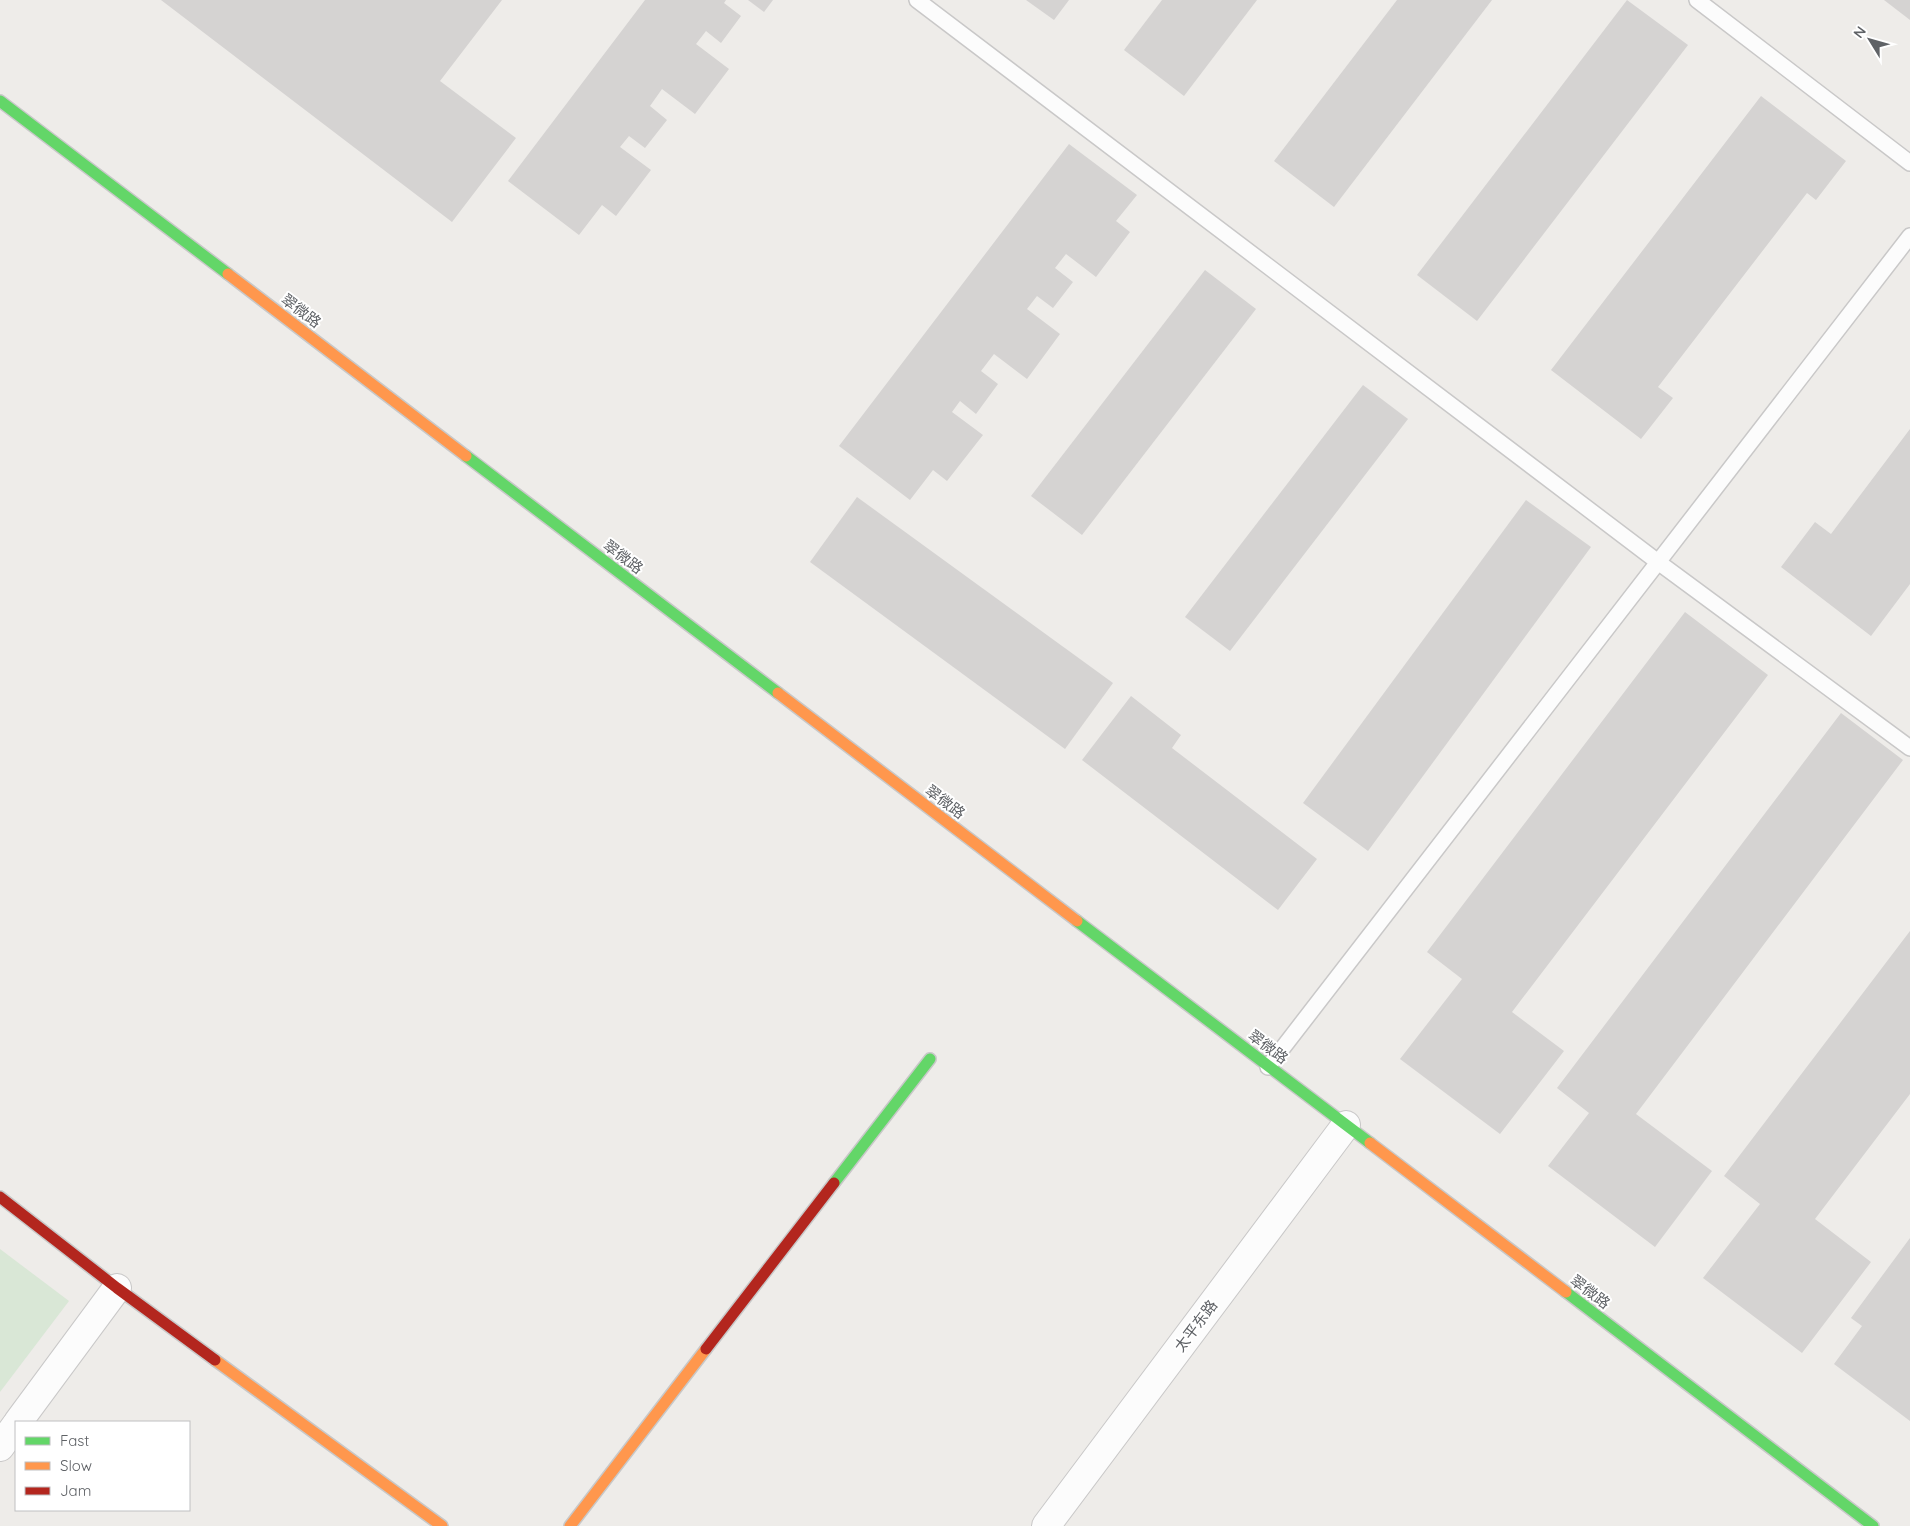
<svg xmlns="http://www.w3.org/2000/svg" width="1910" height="1526" viewBox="0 0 1910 1526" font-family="Quicksand,'Noto Sans SC',sans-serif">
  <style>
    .green { fill: #d9e7d6 }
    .building { fill: #d5d3d2 }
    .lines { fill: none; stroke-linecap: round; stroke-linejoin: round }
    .lane-casing { stroke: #c9c8c8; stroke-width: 18 }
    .street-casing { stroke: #c9c8c8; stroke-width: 30 }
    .fast-casing { stroke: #c8c8c8; stroke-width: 14 }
    .slow-casing { stroke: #c8c8c8; stroke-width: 14 }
    .jam-casing { stroke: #c8c8c8; stroke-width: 14 }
    .lane { stroke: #fcfcfc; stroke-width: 15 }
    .street { stroke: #fcfcfc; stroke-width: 28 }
    .fast { stroke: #63d668; stroke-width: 11 }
    .slow { stroke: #ff974d; stroke-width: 11 }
    .jam { stroke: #b3261e; stroke-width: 11 }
    .labels { text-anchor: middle; stroke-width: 4; stroke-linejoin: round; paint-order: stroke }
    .street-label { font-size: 15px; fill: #5f6266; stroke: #fff }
  </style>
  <rect width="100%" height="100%" fill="#eeece9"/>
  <!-- green -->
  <polygon class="green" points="0,1249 69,1301 0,1392"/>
  <!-- building -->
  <g class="building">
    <polygon points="161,0 502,0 440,81 516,138 452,222"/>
    <polygon points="645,0 726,0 724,3 741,16 721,43 706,31 696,44 729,69 695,114 662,89 650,106 667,120 645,148 629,136 620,147 651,170 616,216 602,205 579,235 508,181"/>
    <polygon points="748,0 773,0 764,12"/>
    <polygon points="1026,0 1069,0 1054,20"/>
    <polygon points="1162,0 1257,0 1184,96 1124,50"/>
    <polygon points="1397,0 1492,0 1334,207 1274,161"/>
    <polygon points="1627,0 1688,45 1477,321 1417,275"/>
    <polygon points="1884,0 1910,0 1910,20"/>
    <polygon points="1761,96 1846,161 1816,200 1807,193 1658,387 1673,398 1641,439 1551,370"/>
    <polygon points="1069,144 1137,195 1116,221 1130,232 1096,277 1066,254 1055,268 1073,282 1053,308 1037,296 1027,309 1060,334 1027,379 994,354 981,371 998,384 976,414 960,401 952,412 983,435 947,481 933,470 910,500 839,446"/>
    <polygon points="1205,270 1256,309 1082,535 1031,496"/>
    <polygon points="1363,385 1408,419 1230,651 1185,617"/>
    <polygon points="1910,429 1910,584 1871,636 1781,567 1815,522 1831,534"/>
    <polygon points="857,497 1113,683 1065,749 810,562"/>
    <polygon points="1526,500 1591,547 1368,851 1303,803"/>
    <polygon points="1685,612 1768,675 1512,1012 1564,1051 1500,1134 1400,1059 1462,979 1427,952"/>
    <polygon points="1131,696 1181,735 1172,748 1317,859 1278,910 1082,760"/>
    <polygon points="1841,713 1903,760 1636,1114 1712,1171 1655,1247 1548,1166 1589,1113 1557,1088"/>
    <polygon points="1910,931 1910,1094 1815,1219 1871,1262 1802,1353 1703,1278 1760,1204 1724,1176"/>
    <polygon points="1910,1238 1910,1421 1834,1364 1862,1326 1851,1318"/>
  </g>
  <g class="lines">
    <defs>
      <g id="lane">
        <polyline points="917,0 1658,562 1910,748"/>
        <polyline points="1697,0 1910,163"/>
        <polyline points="1268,1067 1910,236"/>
      </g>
      <g id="street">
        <polyline points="18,1422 117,1288"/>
        <polyline points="0,1447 16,1425"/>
        <polyline points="1046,1526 1346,1125"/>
      </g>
      <g id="fast">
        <polyline points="0,101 228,274"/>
        <polyline points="466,456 778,693"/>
        <polyline points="1077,921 1370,1143"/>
        <polyline points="834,1183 930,1059"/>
        <polyline points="1566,1292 1873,1526"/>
      </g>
      <g id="slow">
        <polyline points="228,274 466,456"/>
        <polyline points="778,693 1077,921"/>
        <polyline points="1370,1143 1566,1292"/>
        <polyline points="215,1360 442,1526"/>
        <polyline points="570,1526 706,1349"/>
      </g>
      <g id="jam">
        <polyline points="0,1197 117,1288 215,1360"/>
        <polyline points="706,1349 834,1183"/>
      </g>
    </defs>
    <!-- lane casing -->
    <use href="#lane" class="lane-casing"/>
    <!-- street casing -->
    <use href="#street" class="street-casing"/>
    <!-- fast casing -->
    <use href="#fast" class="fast-casing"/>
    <!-- slow casing -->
    <use href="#slow" class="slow-casing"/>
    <!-- jam casing -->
    <use href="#jam" class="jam-casing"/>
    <!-- lane -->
    <use href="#lane" class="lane"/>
    <!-- street -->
    <use href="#street" class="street"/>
    <!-- fast -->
    <use href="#fast" class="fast"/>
    <!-- slow -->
    <use href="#slow" class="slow"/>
    <!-- jam -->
    <use href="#jam" class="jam"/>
  </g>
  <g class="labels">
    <!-- street labels -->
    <g class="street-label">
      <text transform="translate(301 311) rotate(37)" y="5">翠微路</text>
      <text transform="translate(623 557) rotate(37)" y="5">翠微路</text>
      <text transform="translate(945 802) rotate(37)" y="5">翠微路</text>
      <text transform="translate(1268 1047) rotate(37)" y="5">翠微路</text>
      <text transform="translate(1590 1292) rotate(37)" y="5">翠微路</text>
      <text transform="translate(1196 1326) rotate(-53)" y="5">太平东路</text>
    </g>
  </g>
  <!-- legend -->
  <rect x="15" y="1421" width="175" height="90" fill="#ffffff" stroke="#bfc0c2"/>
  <rect x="25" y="1437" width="25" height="8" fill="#63d668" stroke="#bfc0c2"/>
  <text x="60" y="1446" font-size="15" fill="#5f6266">Fast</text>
  <rect x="25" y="1462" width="25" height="8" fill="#ff974d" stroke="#bfc0c2"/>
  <text x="60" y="1471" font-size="15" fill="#5f6266">Slow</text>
  <rect x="25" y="1487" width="25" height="8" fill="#b3261e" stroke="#bfc0c2"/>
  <text x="60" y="1496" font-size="15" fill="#5f6266">Jam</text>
  <!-- north arrow -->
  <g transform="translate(1870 40) rotate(307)" stroke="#ffffff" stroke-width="4" paint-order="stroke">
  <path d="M0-4L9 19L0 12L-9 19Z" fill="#5f6266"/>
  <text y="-8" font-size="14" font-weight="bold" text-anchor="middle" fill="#5f6266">N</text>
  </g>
</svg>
